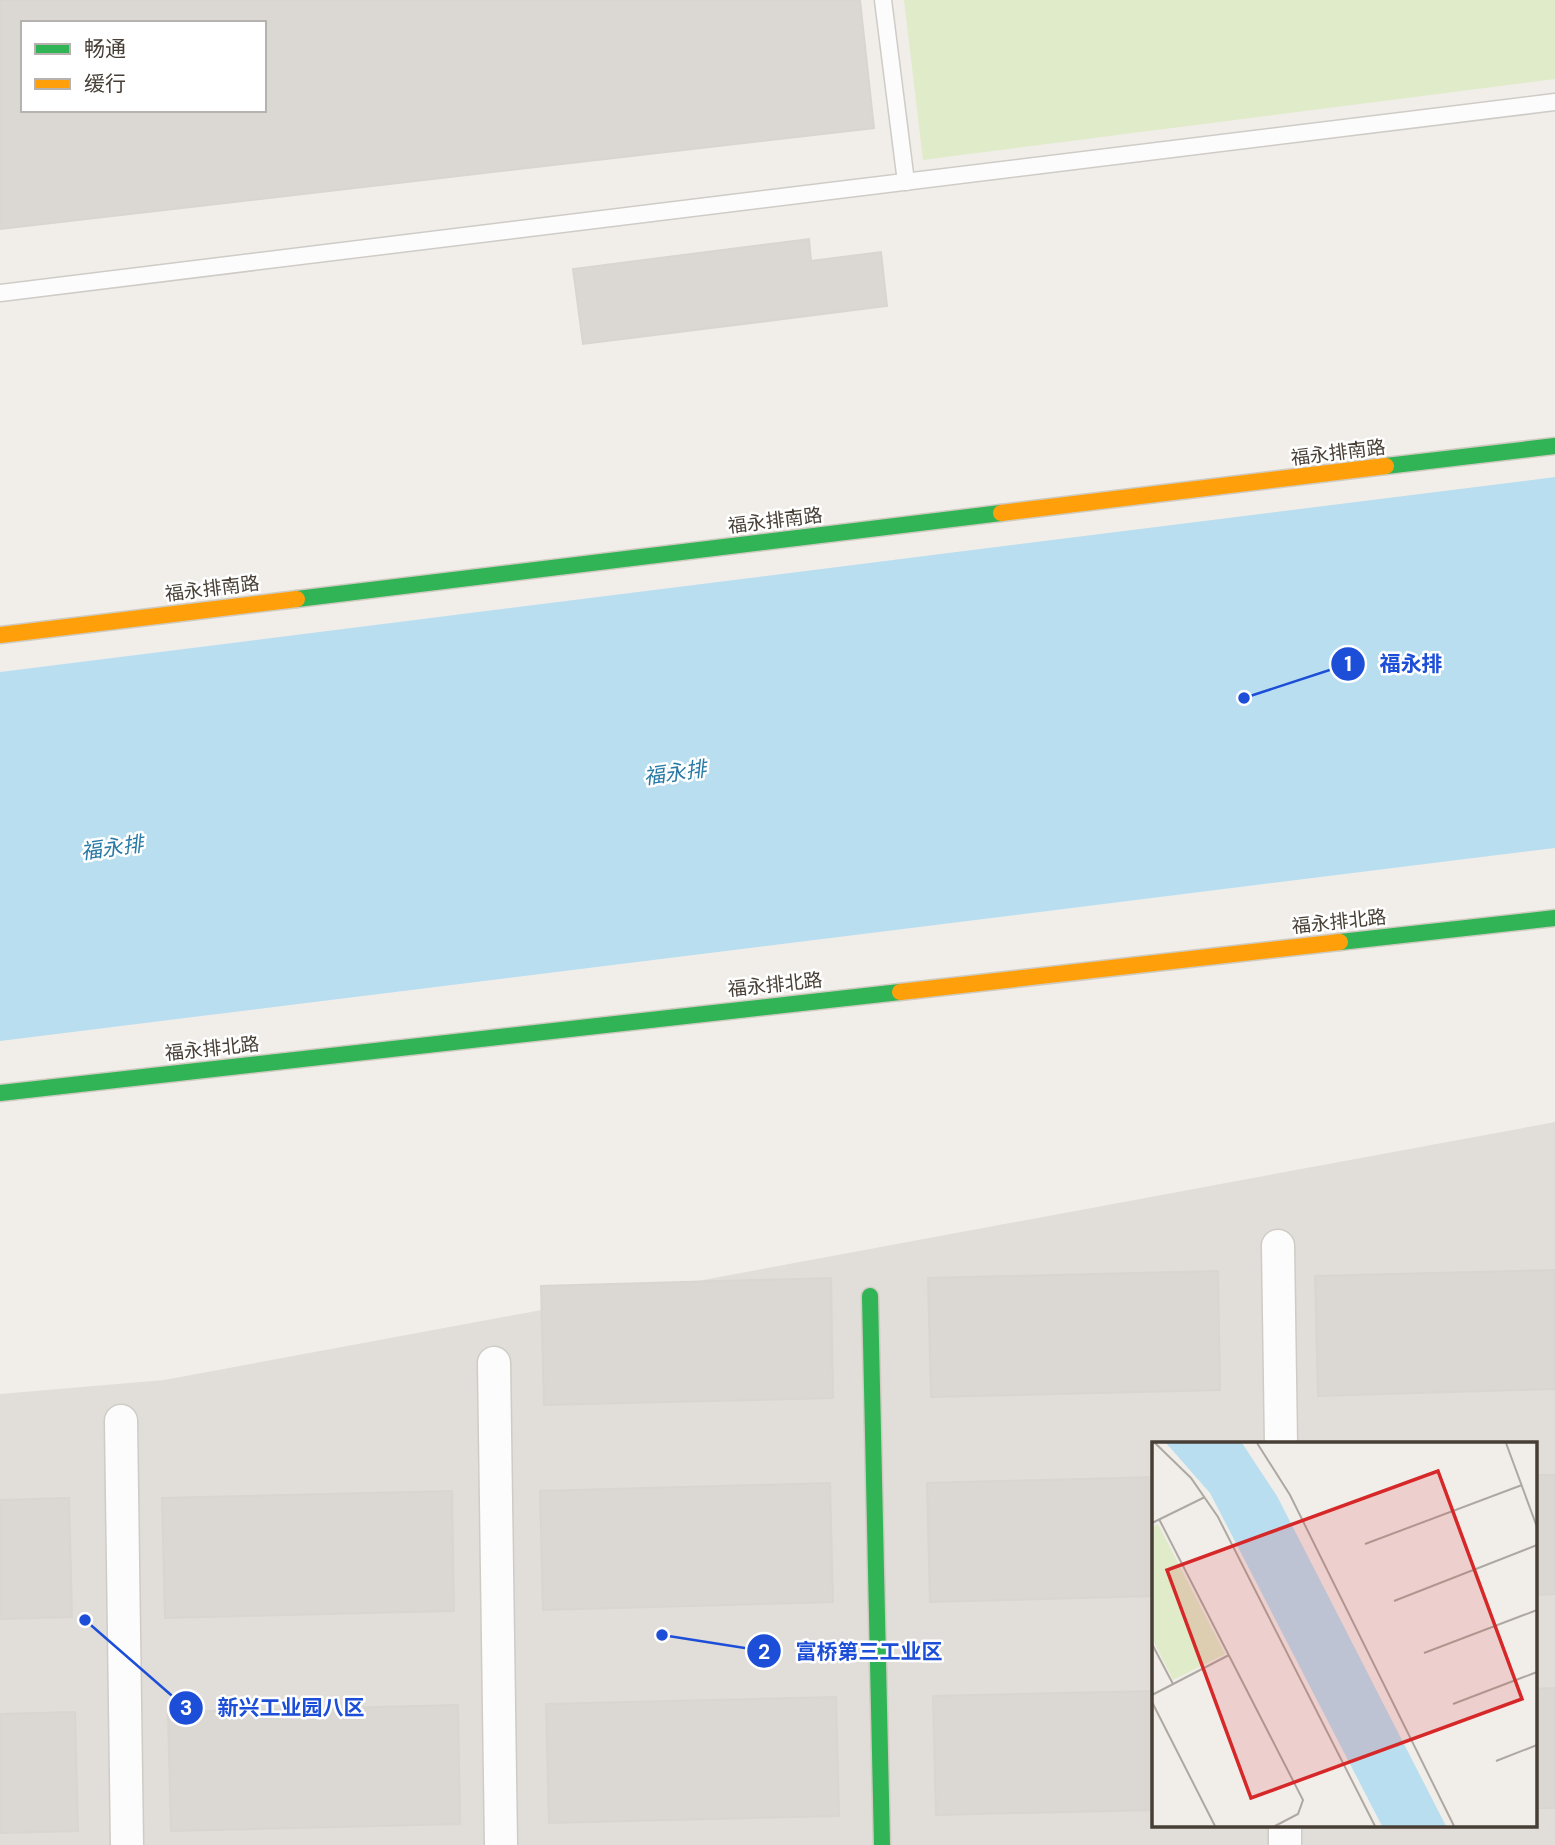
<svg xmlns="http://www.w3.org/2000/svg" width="1555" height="1845" viewBox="0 0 1555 1845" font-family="'DM Sans','Noto Sans SC',sans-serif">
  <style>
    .industrial { fill: #e1ddd8; fill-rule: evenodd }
    .green { fill: #e0ebc9 }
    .water { fill: #b9def0 }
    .building { fill: #dbd7d2; stroke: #d9d5d0; stroke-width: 2; fill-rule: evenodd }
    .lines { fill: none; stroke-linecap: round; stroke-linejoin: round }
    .lane-casing { stroke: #cfccc7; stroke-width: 19 }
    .street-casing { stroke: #cfccc7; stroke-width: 35 }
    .fast-casing { stroke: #d0cbc1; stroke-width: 19 }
    .slow-casing { stroke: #d0cbc1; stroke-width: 19 }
    .lane { stroke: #fdfcfc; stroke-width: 16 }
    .street { stroke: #fdfcfc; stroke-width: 32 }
    .fast { stroke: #30b455; stroke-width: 16 }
    .slow { stroke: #ff9f0a; stroke-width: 16 }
    .labels { text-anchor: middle; stroke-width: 5; stroke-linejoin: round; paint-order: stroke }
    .street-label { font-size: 19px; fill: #473f36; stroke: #fff }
    .water-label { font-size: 21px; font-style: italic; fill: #287aa6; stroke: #fff }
    .inset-road { fill: none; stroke: #ada8a2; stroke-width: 2 }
    .view { fill: #d62828; fill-opacity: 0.15; stroke: #d62828; stroke-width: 3.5 }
    .inset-edge { fill: none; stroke: #473f36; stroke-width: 3.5 }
    .leader { fill: none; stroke: #1d4ed8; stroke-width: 2.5 }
    .callout-dot { fill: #1d4ed8; stroke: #fff; stroke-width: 2.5 }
    .mark-label { font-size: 21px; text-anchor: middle; font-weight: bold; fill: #fff }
    .callout-label { font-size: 21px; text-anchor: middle; font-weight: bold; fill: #1d4ed8; stroke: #fff; stroke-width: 5; stroke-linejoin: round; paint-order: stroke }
  </style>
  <rect width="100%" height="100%" fill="#f1eeea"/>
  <!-- industrial -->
  <path class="industrial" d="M 1555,1122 L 1555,1845 L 0,1845 L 0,1394 L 164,1380 ZM 1154,1444 L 1536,1444 L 1536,1826 L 1154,1826 Z"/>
  <!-- green -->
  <polygon class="green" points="904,0 1555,0 1555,79 923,160"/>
  <!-- water -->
  <polygon class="water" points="1555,477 1555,848 0,1041 0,672"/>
  <!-- building -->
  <g class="building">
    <path d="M 0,0 L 860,0 L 874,128 L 0,229 ZM 23,23 L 264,23 L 264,110 L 23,110 Z"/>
    <polygon points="809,239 811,261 881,252 887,306 583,344 573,269"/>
    <polygon points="1555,1270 1555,1389 1318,1396 1315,1276"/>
    <polygon points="1218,1271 1220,1390 931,1397 928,1278"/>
    <polygon points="831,1278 833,1398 544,1405 541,1286"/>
    <polygon points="1536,1475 1555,1475 1555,1594 1536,1595"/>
    <polygon points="1154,1477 1154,1596 930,1602 927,1483"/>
    <polygon points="830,1483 833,1602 543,1610 540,1491"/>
    <polygon points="452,1491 454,1611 165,1618 162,1498"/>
    <polygon points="69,1498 72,1617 0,1619 0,1500"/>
    <polygon points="1555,1688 1555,1808 1536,1808 1536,1689"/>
    <polygon points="1154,1691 1154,1810 936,1815 933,1696"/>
    <polygon points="836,1697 839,1816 549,1823 546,1704"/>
    <polygon points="458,1705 460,1824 171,1831 168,1712"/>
    <polygon points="75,1712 78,1831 0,1833 0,1714"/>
  </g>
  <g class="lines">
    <defs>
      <g id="lane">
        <polyline points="883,0 906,182"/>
        <polyline points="0,293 1555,102"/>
      </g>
      <g id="street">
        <polyline points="1278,1246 1281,1444"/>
        <polyline points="494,1363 501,1845"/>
        <polyline points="121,1421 127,1845"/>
        <polyline points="1285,1826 1285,1845"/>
      </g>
      <g id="fast">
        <polyline points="1386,466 1555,446"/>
        <polyline points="297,599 1001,513"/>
        <polyline points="1340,942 1555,918"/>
        <polyline points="0,1093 900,992"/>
        <polyline points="870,1296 882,1845"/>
      </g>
      <g id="slow">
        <polyline points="1001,513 1386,466"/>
        <polyline points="0,635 297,599"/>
        <polyline points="900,992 1340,942"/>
      </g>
    </defs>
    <!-- lane casing -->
    <use href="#lane" class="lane-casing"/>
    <!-- street casing -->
    <use href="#street" class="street-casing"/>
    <!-- fast casing -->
    <use href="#fast" class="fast-casing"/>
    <!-- slow casing -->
    <use href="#slow" class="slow-casing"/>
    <!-- lane -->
    <use href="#lane" class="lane"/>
    <!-- street -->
    <use href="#street" class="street"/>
    <!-- fast -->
    <use href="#fast" class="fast"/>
    <!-- slow -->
    <use href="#slow" class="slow"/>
  </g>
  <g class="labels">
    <!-- street labels -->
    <g class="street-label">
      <text transform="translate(1338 452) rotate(-7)" y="7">福永排南路</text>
      <text transform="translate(775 520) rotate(-7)" y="7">福永排南路</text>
      <text transform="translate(212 588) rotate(-7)" y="7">福永排南路</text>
      <text transform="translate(1339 921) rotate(-6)" y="7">福永排北路</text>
      <text transform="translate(775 984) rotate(-6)" y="7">福永排北路</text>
      <text transform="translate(212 1048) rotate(-6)" y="7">福永排北路</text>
    </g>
    <!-- water labels -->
    <g class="water-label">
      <text transform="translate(675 773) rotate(-8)" y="7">福永排</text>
      <text transform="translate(112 848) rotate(-8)" y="7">福永排</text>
    </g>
  </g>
  <!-- overview -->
  <g transform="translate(1152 1442)">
    <rect width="385" height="385" fill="#f1eeea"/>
    <path d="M 6,82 L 73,212 L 21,238 L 0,196 L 0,85 Z" fill="#e0ebc9"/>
    <path d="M 14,1 L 90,1 L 125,54 L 294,384 L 230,384 L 58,51 Z" fill="#b9def0"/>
    <path class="inset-road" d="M 3,1 L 39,36 L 66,75 L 223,384M 105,1 L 138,53 L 302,384M 354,1 L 385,85M 7,77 L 151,358 L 146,372 L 123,384M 0,81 L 53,55M 213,102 L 370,43M 242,159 L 385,103M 0,202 L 21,242M 272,211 L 385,168M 0,253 L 77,213M 0,260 L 63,384M 301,262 L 385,230M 344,319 L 385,303"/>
    <path class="view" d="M 286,29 L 370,257 L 99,356 L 15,128 Z"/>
    <rect width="385" height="385" class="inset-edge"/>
  </g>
  <!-- callouts -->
  <path class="leader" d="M1244 698L1348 664M662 1635L764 1651M85 1620L186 1708"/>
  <g class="callout-dot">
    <circle cx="1244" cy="698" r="7"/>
    <circle cx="662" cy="1635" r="7"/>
    <circle cx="85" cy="1620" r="7"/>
    <circle cx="1348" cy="664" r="18"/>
    <circle cx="764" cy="1651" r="18"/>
    <circle cx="186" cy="1708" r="18"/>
  </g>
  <g class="mark-label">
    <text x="1348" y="671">1</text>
    <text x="764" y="1659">2</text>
    <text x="186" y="1715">3</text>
  </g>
  <g class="callout-label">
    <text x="1411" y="671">福永排</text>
    <text x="869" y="1659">富桥第三工业区</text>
    <text x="291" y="1715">新兴工业园八区</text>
  </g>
  <!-- legend -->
  <rect x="21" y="21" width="245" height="91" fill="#ffffff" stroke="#b5b2af" stroke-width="2"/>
  <rect x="35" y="44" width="35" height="10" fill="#30b455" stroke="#b5b2af" stroke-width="2"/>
  <text x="84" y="56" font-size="21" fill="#473f36">畅通</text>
  <rect x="35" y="79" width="35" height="10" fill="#ff9f0a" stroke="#b5b2af" stroke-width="2"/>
  <text x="84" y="91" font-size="21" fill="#473f36">缓行</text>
</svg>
